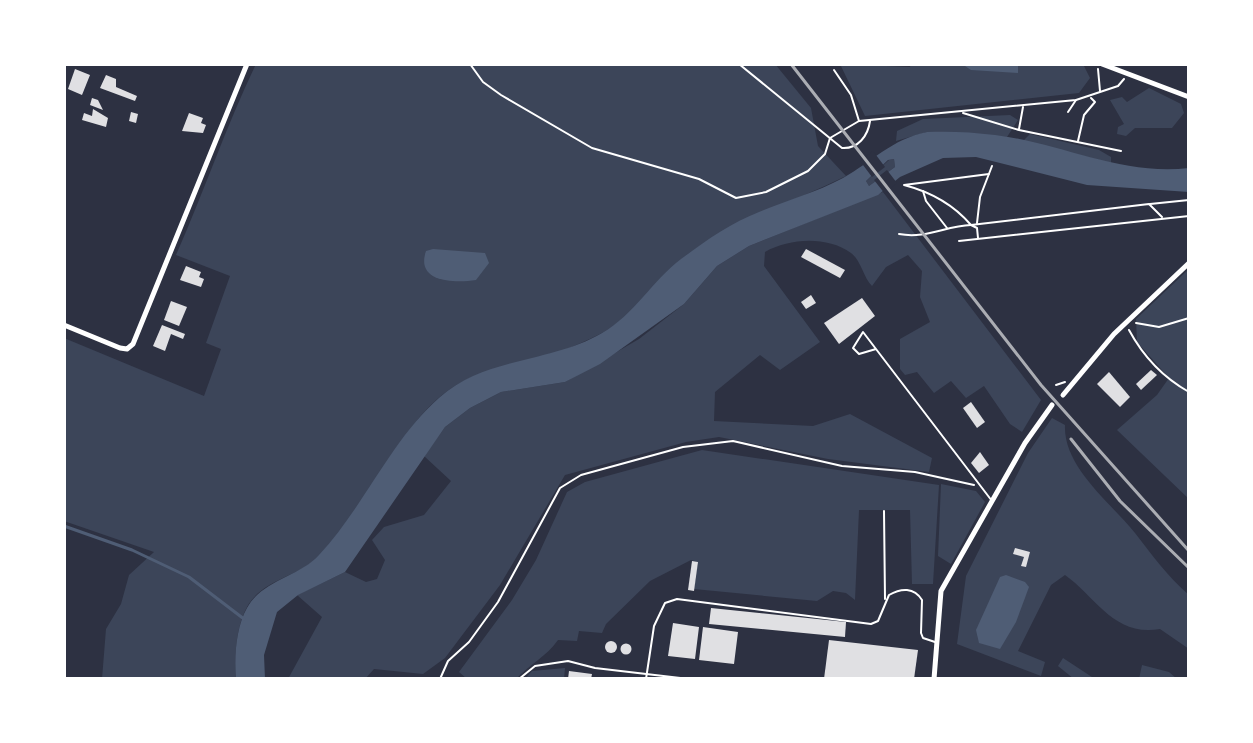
<svg xmlns="http://www.w3.org/2000/svg" width="1253" height="743" viewBox="0 0 1253 743" font-family="'PT Sans',sans-serif">
  <style>
    .green { fill: #3c4559 }
    .water { fill: #4f5d75; fill-rule: evenodd }
    .pier { fill: #2d3142 }
    .lines { fill: none; stroke-linecap: round; stroke-linejoin: round }
    .stream { stroke: #4f5d75; stroke-width: 3 }
    .building { fill: #e0e0e3 }
    .path { stroke: #fff; stroke-width: 2 }
    .service { stroke: #fff; stroke-width: 2 }
    .minor { stroke: #fff; stroke-width: 5 }
    .rail { stroke: #abadb3; stroke-width: 3 }
  </style>
  <rect width="100%" height="100%" fill="#2d3142"/>
  <!-- green -->
  <g class="green">
    <path d="M 256,64 L 775,64 L 811,108 L 818,146 L 846,176 C 792,203 737,219 688,254 C 656,278 635,318 598,335 C 578,345 552,356 530,361 C 497,369 468,373 441,396 C 415,417 400,445 382,472 C 364,501 342,530 320,555 C 300,577 262,579 247,607 C 236,627 234,657 236,679 L 102,679 L 106,629 L 121,604 L 129,575 L 154,552 L 64,521 L 64,338 L 204,396 L 221,349 L 206,343 L 230,276 L 176,255 C 204,192 226,126 256,64 Z"/>
    <polygon points="840,64 910,67 911,64 1083,64 1090,78 1079,93 865,116"/>
    <polygon points="1149,88 1181,104 1184,113 1172,128 1135,128 1126,136 1117,134 1118,127 1124,124 1110,100 1122,97 1127,102"/>
    <polygon points="1010,115 1018,120 1007,137 927,132 896,141 897,131 923,119"/>
    <polygon points="1030,134 1099,150 1111,157 1111,163 1023,141"/>
    <polygon points="894,159 895,167 869,186 866,181 889,160"/>
    <path d="M 883,192 L 1041,400 L 1022,432 L 1010,424 L 984,386 L 966,398 L 951,381 L 934,393 L 917,372 L 905,375 L 900,369 L 900,339 L 930,322 L 920,297 L 922,271 L 908,255 L 886,267 L 872,286 C 863,277 861,260 851,253 C 827,236 790,238 765,252 L 764,266 L 820,342 L 780,370 L 760,355 L 715,392 L 714,421 L 813,426 L 850,414 L 932,458 L 929,472 L 828,459 L 719,437 L 686,442 L 565,475 L 500,585 L 445,658 L 423,674 L 374,669 L 365,679 L 288,679 L 322,617 L 297,595 L 345,572 L 366,582 L 377,579 L 385,560 L 372,540 L 384,527 L 424,515 L 451,481 L 424,456 L 445,427 L 470,408 L 501,392 L 565,382 L 639,339 L 684,304 L 717,266 L 749,246 Z"/>
    <polygon points="1189,269 1189,499 1117,430 1157,395 1169,378 1137,342 1136,319"/>
    <path d="M 1052,418 L 1065,425 C 1063,467 1111,503 1135,533 C 1153,556 1167,576 1189,595 L 1189,649 L 1160,629 C 1114,637 1096,597 1065,575 L 1051,585 L 1018,651 L 1045,662 L 1041,676 L 957,644 L 966,576 L 1028,453 Z"/>
    <path d="M 702,450 L 939,485 L 933,584 L 912,584 L 910,510 L 859,510 L 855,600 L 846,593 L 833,591 L 817,601 L 694,589 L 698,562 L 691,560 L 650,581 L 606,624 L 602,633 L 579,631 L 577,641 L 558,640 C 546,657 530,664 516,679 L 467,679 L 459,672 L 512,600 L 536,560 L 567,492 L 585,482 Z"/>
    <polygon points="941,484 976,491 985,502 951,564 938,556"/>
    <polygon points="1063,658 1095,679 1074,679 1058,666"/>
    <polygon points="1142,665 1169,672 1177,679 1139,679"/>
    <polygon points="565,668 564,679 525,679 532,671"/>
  </g>
  <!-- water -->
  <g class="water">
    <polygon points="962,64 1018,64 1018,73 971,70"/>
    <path d="M 927,132 C 949,131 972,132 995,135 C 1061,143 1121,176 1189,168 L 1189,192 L 1087,185 L 976,157 L 943,158 L 900,177 L 878,195 L 749,246 L 717,266 L 684,304 L 600,364 L 565,382 L 501,392 L 470,408 L 445,427 L 345,572 L 298,595 L 277,612 L 264,655 L 265,679 L 236,679 C 234,657 236,627 247,608 C 262,580 299,577 319,555 C 364,507 392,438 440,397 C 485,357 551,363 602,333 C 634,315 652,281 681,259 C 705,241 731,223 759,212 C 787,200 815,193 843,178 C 873,161 892,139 927,132 ZM 894,159 L 895,167 L 869,186 L 866,181 L 888,160 Z"/>
    <path d="M 433,249 L 485,253 L 489,263 L 476,280 C 455,283 415,283 426,251 Z"/>
    <polygon points="1006,575 1025,582 1029,587 1016,622 1000,649 979,643 976,630 1000,577"/>
  </g>
  <!-- pier -->
  <g class="pier">
    <polygon points="873,151 885,167 872,177 860,161"/>
    <polygon points="887,170 897,183 885,194 874,180"/>
  </g>
  <g class="lines">
    <!-- stream -->
    <polyline class="stream" points="64,526 132,550 189,577 244,619"/>
  </g>
  <!-- building -->
  <g class="building">
    <polygon points="75,69 90,75 82,95 68,89"/>
    <polygon points="106,75 116,79 116,87 137,96 135,101 100,88"/>
    <polygon points="92,98 98,100 103,110 90,105"/>
    <polygon points="93,109 108,118 106,127 82,120 84,113 92,116"/>
    <polygon points="131,112 138,114 136,123 129,121"/>
    <polygon points="189,113 203,118 201,123 206,125 203,133 182,131"/>
    <polygon points="806,249 845,270 840,278 801,257"/>
    <polygon points="186,266 201,272 199,277 204,279 201,287 180,280"/>
    <polygon points="811,295 816,303 806,309 801,302"/>
    <polygon points="862,298 875,316 839,344 824,323"/>
    <polygon points="171,301 187,307 179,326 164,320"/>
    <polygon points="162,325 185,334 183,339 171,334 165,351 153,346"/>
    <polygon points="1151,370 1157,375 1141,390 1136,384"/>
    <polygon points="1109,372 1130,397 1120,407 1097,384"/>
    <polygon points="971,402 985,422 977,428 963,408"/>
    <polygon points="980,452 989,465 979,473 971,463"/>
    <polygon points="1015,548 1030,552 1026,567 1021,566 1024,557 1013,554"/>
    <polygon points="692,561 698,562 694,591 688,590"/>
    <polygon points="711,608 846,622 845,637 709,624"/>
    <polygon points="673,623 699,627 695,659 668,656"/>
    <polygon points="703,627 738,632 734,664 699,660"/>
    <polygon points="829,640 918,650 914,679 824,679"/>
    <circle cx="611" cy="647" r="6"/>
    <circle cx="626" cy="649" r="5.5"/>
    <polygon points="569,671 592,674 591,679 568,679"/>
  </g>
  <g class="lines">
    <!-- path -->
    <g class="path">
      <polyline points="470,64 483,82 501,95 592,148 699,179 736,198 766,192 808,171 825,154 830,138 859,121 1076,100 1118,86 1124,79"/>
      <path d="M 739,64 L 842,148 C 858,149 868,136 870,121"/>
      <polyline points="1098,69 1100,91"/>
      <polyline points="834,70 851,95 859,121"/>
      <polyline points="1068,112 1076,100"/>
      <polyline points="963,113 1019,130 1121,151"/>
      <polyline points="1019,129 1023,107"/>
      <polyline points="1078,141 1084,115 1095,102 1091,98"/>
      <polyline points="923,191 926,201 947,228"/>
      <polyline points="1150,204 1189,200"/>
      <polyline points="977,223 980,197 992,166"/>
      <path d="M 899,234 C 926,239 945,226 971,225 C 953,204 931,192 904,185 L 989,174"/>
      <polyline points="978,238 977,228 971,225 1149,204 1162,217"/>
      <polyline points="959,241 1189,216"/>
      <polyline points="1136,323 1159,327 1189,318"/>
      <path d="M 1129,330 C 1143,356 1164,378 1189,392"/>
      <polyline points="1056,385 1065,382"/>
      <polyline points="440,679 448,661 469,642 498,602 560,488 581,475 683,447 733,441 842,466 915,472 974,485"/>
    </g>
    <!-- service -->
    <g class="service">
      <polyline points="876,349 859,354 853,348 863,332 992,501"/>
      <polyline points="884,511 885,599"/>
      <polyline points="519,679 535,666 568,661 595,668 689,679"/>
      <path d="M 646,679 L 654,626 L 665,603 L 677,599 L 871,624 L 878,621 L 889,595 C 901,588 914,587 922,600 L 921,633 L 923,638 L 935,642"/>
    </g>
    <!-- minor -->
    <g class="minor">
      <polyline points="1102,64 1189,97"/>
      <polyline points="64,325 120,348 127,349 133,344 247,64"/>
      <polyline points="1063,395 1114,334 1189,263"/>
      <polyline points="934,679 941,591 1025,443 1052,405"/>
    </g>
    <!-- rail -->
    <g class="rail">
      <polyline points="791,64 1041,385 1189,551"/>
      <polyline points="1071,439 1120,501 1189,568"/>
    </g>
  </g>
  <!-- border -->
  <rect width="1253" height="743" fill="none" stroke="#ffffff" stroke-width="132"/>
</svg>
